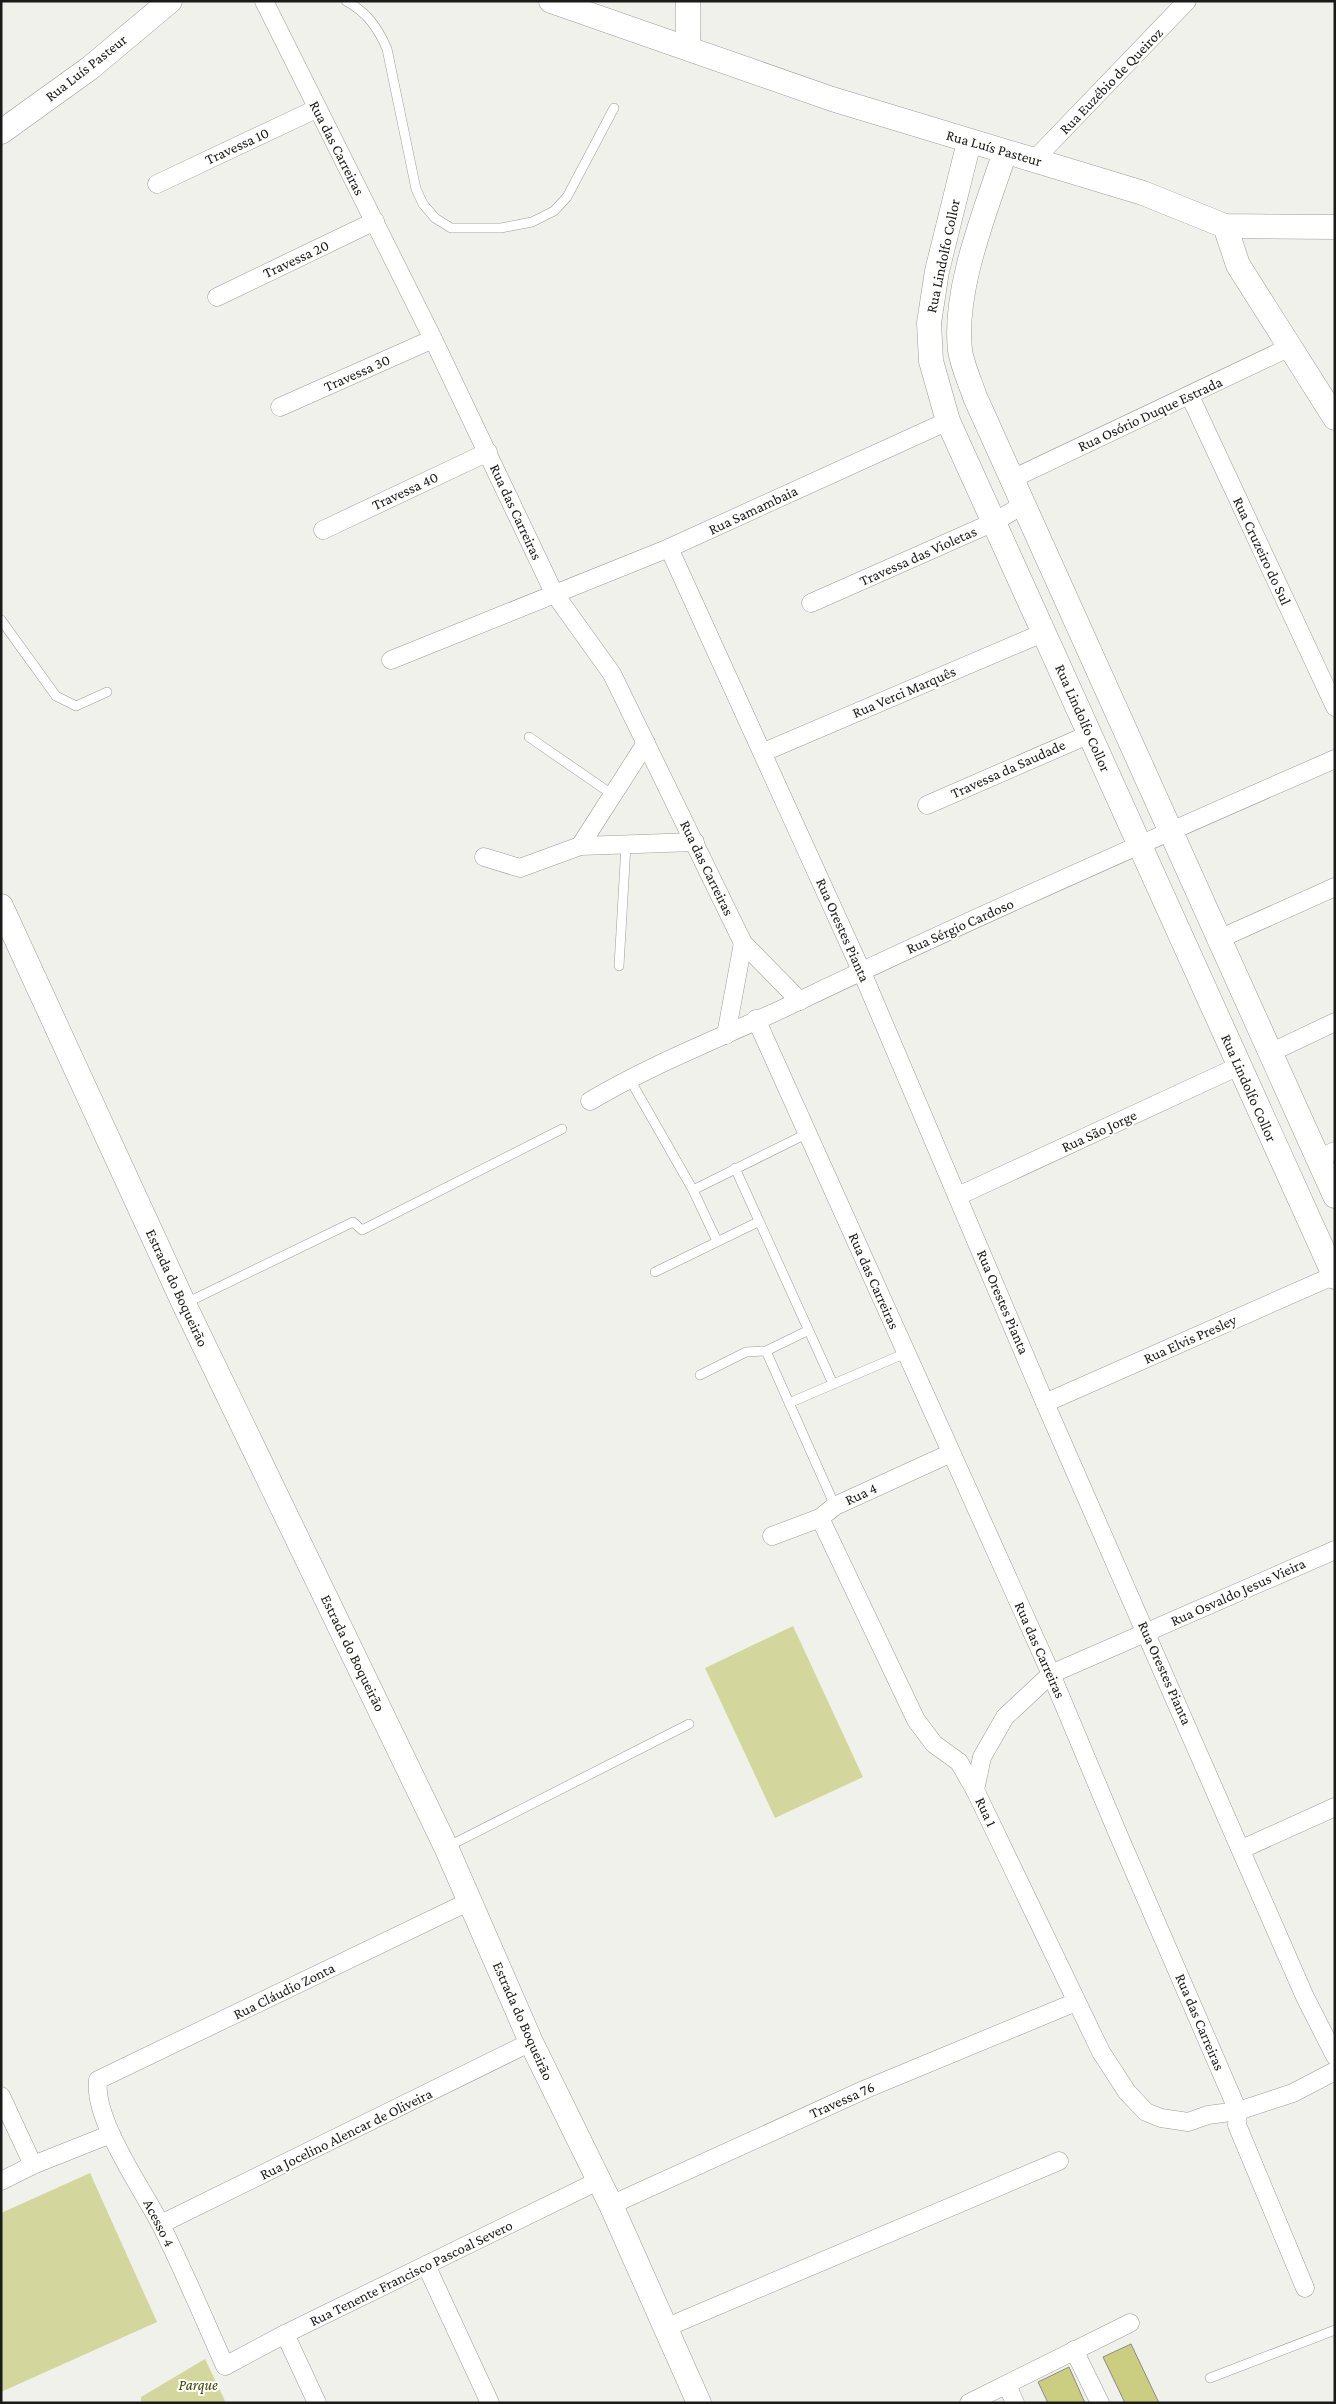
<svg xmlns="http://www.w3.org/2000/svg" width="1336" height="2404" viewBox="0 0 1336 2404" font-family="'Crimson Pro',serif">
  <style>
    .green { fill: #d4d79d }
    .building { fill: #cbcd81; stroke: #8b8b86 }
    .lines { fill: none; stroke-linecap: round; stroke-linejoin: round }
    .lane-casing { stroke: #9c9c97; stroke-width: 10 }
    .street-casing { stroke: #9c9c97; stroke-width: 19 }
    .secondary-casing { stroke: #9c9c97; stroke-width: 25 }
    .lane { stroke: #fff; stroke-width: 9 }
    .street { stroke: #fff; stroke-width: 18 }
    .secondary { stroke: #fff; stroke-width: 24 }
    .labels { text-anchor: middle; stroke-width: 4; stroke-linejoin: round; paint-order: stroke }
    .street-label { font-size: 15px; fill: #1a1a18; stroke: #fffffe }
    .park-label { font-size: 15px; font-style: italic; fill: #3f4002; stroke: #fffffe }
  </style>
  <rect width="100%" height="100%" fill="#f1f1ec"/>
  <!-- green -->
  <g class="green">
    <polygon points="793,1626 863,1777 775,1818 705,1668"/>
    <polygon points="90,2173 157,2322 1,2392 1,2213"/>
    <polygon points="205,2359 226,2403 141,2403 141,2397"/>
  </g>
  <!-- building -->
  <g class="building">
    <polygon points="1131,2344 1159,2403 1125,2403 1103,2357"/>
    <polygon points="1069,2367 1085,2403 1048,2403 1038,2382"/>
  </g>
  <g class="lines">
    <defs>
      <g id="lane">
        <path d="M 346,1 C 367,12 378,28 387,49 L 416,189 L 423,204 L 435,218 L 451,228 L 501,228 L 532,222 L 554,211 L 567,197 L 614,108"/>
        <polyline points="1,620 56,696 76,706 107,692"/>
        <polyline points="529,737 613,795"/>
        <polyline points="619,966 626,845"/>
        <polyline points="629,1078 693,1190 717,1241"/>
        <polyline points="735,1168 833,1384"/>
        <polyline points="693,1190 808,1133"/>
        <polyline points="655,1272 758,1222"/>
        <polyline points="184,1304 353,1222 362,1230 562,1129"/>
        <polyline points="766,1351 835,1506"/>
        <polyline points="700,1375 746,1352 766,1351 807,1331"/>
        <polyline points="789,1403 906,1353"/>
        <polyline points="447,1847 689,1724"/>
        <polyline points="1210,2378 1335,2330"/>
      </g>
      <g id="street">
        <polyline points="264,1 433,339 554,593 612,674 743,943 800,1001"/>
        <polyline points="1034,160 1187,1"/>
        <polyline points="157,184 316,109"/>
        <polyline points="217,297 375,221"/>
        <polyline points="1190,396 1335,707"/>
        <polyline points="280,407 433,339"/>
        <polyline points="1012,479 1288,348"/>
        <polyline points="323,530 488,452"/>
        <polyline points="669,548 861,970 1045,1403 1305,1997 1335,2056"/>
        <polyline points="811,603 994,522 1023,505"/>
        <polyline points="391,660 669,548 948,421"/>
        <polyline points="764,752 1045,632"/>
        <polyline points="927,805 1090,734"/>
        <polyline points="580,846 646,743"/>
        <polyline points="484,857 520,868 580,846 695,842"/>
        <polyline points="1219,939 1335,887"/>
        <polyline points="756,1019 1051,1674 1118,1834 1238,2111 1237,2125 1305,2288"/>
        <polyline points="726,1035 743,943"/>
        <polyline points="1270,1053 1335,1022"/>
        <path d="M 590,1101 C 657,1061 731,1034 801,1000 C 977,916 1156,837 1335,759"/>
        <polyline points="1318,1159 1335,1151"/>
        <polyline points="958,1196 1239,1066"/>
        <polyline points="1045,1403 1335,1275"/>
        <polyline points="820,1518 916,1720 934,1744 959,1762 975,1790 1101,2052 1127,2092 1146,2112 1161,2118 1188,2122 1208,2115 1238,2111 1293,2093 1335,2071"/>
        <polyline points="772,1536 820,1518 835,1506 951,1453"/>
        <polyline points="975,1790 982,1757 1005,1717 1051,1674 1335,1550"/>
        <polyline points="1242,1849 1335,1807"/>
        <path d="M 470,1901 L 98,2080 C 93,2120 142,2188 161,2225 C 184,2271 204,2319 225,2366 L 285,2334 L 598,2181"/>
        <polyline points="1,2096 33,2165"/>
        <polyline points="1,2181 33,2165 111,2134"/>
        <polyline points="611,2205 866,2089 1076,2002"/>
        <polyline points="161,2224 531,2042"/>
        <polyline points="426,2265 490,2403"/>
        <polyline points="665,2328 1059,2161"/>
        <polyline points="285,2334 317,2403"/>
        <polyline points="1074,2350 1100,2403"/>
        <polyline points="1007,2385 1015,2403"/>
        <polyline points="969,2403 1130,2323"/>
      </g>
      <g id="secondary">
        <polyline points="551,1 832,99 1143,193 1225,226 1335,227"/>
        <polyline points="688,48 688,1"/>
        <polyline points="1,132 90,68 170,1"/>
        <polyline points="969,142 937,271 929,323 931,361 948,421 1335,1277"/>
        <path d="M 1005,152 C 986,210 953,289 960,350 C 962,365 970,382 975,397 L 1335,1196"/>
        <polyline points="1225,226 1238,265 1335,418"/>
        <polyline points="1,906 184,1304 446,1847 531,2042 611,2205 699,2403"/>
      </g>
    </defs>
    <!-- lane casing -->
    <use href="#lane" class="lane-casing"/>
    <!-- street casing -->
    <use href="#street" class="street-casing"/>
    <!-- secondary casing -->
    <use href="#secondary" class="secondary-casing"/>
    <!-- lane -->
    <use href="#lane" class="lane"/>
    <!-- street -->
    <use href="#street" class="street"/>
    <!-- secondary -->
    <use href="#secondary" class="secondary"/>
  </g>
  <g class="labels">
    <!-- street labels -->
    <g class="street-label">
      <text transform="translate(86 68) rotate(-38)" y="5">Rua Luís Pasteur</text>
      <text transform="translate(1111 81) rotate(-46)" y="5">Rua Euzébio de Queiroz</text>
      <text transform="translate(237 146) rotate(-25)" y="5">Travessa 10</text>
      <text transform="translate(337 148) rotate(63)" y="5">Rua das Carreiras</text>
      <text transform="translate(994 148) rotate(16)" y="5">Rua Luís Pasteur</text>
      <text transform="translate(943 256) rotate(-78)" y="5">Rua Lindolfo Collor</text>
      <text transform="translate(296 259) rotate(-25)" y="5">Travessa 20</text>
      <text transform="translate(357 373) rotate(-24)" y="5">Travessa 30</text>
      <text transform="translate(1150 414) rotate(-25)" y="5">Rua Osório Duque Estrada</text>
      <text transform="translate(405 491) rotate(-25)" y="5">Travessa 40</text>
      <text transform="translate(753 510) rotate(-25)" y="5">Rua Samambaia</text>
      <text transform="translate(516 512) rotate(65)" y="5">Rua das Carreiras</text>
      <text transform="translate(1262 551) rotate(65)" y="5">Rua Cruzeiro do Sul</text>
      <text transform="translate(918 556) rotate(-24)" y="5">Travessa das Violetas</text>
      <text transform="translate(904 692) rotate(-23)" y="5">Rua Verci Marquês</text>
      <text transform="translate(1083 718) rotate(66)" y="5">Rua Lindolfo Collor</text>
      <text transform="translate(1008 769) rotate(-24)" y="5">Travessa da Saudade</text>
      <text transform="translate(707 868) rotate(64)" y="5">Rua das Carreiras</text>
      <text transform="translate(960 926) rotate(-24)" y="5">Rua Sérgio Cardoso</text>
      <text transform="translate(843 930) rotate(66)" y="5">Rua Orestes Pianta</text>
      <text transform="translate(1249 1088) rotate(66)" y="5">Rua Lindolfo Collor</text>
      <text transform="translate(1099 1131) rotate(-25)" y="5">Rua São Jorge</text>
      <text transform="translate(874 1281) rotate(66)" y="5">Rua das Carreiras</text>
      <text transform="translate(177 1288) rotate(65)" y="5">Estrada do Boqueirão</text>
      <text transform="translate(1003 1302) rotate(67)" y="5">Rua Orestes Pianta</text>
      <text transform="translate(1190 1339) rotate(-24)" y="5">Rua Elvis Presley</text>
      <text transform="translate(861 1494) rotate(-25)" y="5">Rua 4</text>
      <text transform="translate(1238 1592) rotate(-24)" y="5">Rua Osvaldo Jesus Vieira</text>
      <text transform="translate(1040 1650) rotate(66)" y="5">Rua das Carreiras</text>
      <text transform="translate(353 1653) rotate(64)" y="5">Estrada do Boqueirão</text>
      <text transform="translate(1165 1673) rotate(66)" y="5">Rua Orestes Pianta</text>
      <text transform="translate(986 1812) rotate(65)" y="5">Rua 1</text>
      <text transform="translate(284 1991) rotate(-26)" y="5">Rua Cláudio Zonta</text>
      <text transform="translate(523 2021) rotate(66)" y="5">Estrada do Boqueirão</text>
      <text transform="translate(1200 2022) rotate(67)" y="5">Rua das Carreiras</text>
      <text transform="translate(842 2100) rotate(-24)" y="5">Travessa 76</text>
      <text transform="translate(346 2134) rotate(-26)" y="5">Rua Jocelino Alencar de Oliveira</text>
      <text transform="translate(159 2223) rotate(63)" y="5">Acesso 4</text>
      <text transform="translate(411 2273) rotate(-26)" y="5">Rua Tenente Francisco Pascoal Severo</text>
    </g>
    <!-- park labels -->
    <g class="park-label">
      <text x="198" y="2390">Parque</text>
    </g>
  </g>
  <!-- border -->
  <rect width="1336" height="2404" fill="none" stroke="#1a1a18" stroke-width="5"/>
</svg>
